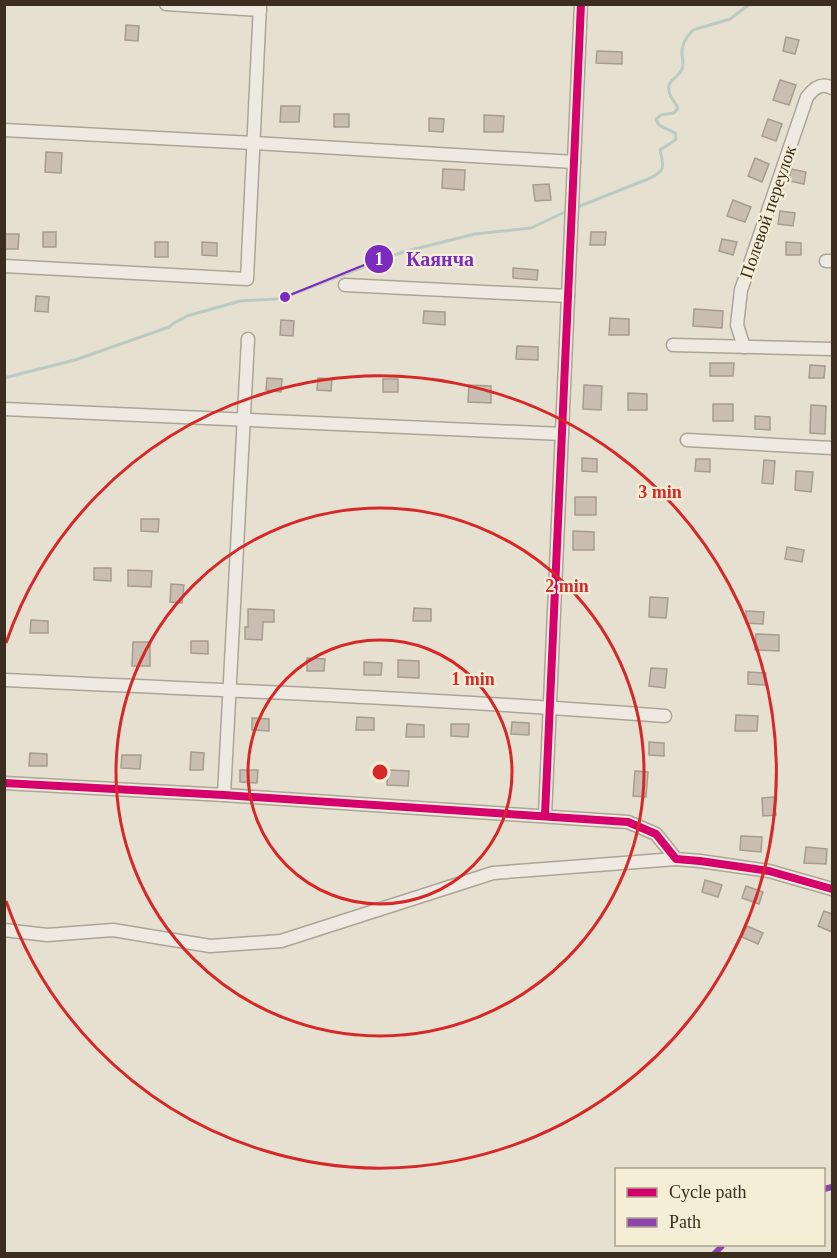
<svg xmlns="http://www.w3.org/2000/svg" width="837" height="1258" viewBox="0 0 837 1258" font-family="'Times New Roman',serif">
  <style>
    .lines { fill: none; stroke-linecap: round; stroke-linejoin: round }
    .stream { stroke: #bbcbc1; stroke-width: 3 }
    .building { fill: #c9beb1; stroke: #a69c8f; stroke-width: 1.5 }
    .minor-casing { stroke: #aba599; stroke-width: 15 }
    .minor { stroke: #eeeae2; stroke-width: 12 }
    .quiet { stroke: #8e44ad; stroke-width: 6; stroke-dasharray: 12 6; stroke-linecap: butt }
    .cycleway-casing { stroke: #f5eed7; stroke-width: 11 }
    .cycleway { stroke: #d6006c; stroke-width: 8 }
    .ring { fill: none; stroke: #d62828; stroke-width: 3 }
    .labels { text-anchor: middle; stroke-width: 4.5; stroke-linejoin: round; paint-order: stroke }
    .street-label { font-size: 18px; fill: #3b2e20; stroke: #f5eed7 }
    .centre { fill: #d62828; stroke: #f5eed7; stroke-width: 3 }
    .ring-label { font-size: 18px; text-anchor: middle; font-weight: bold; fill: #d62828; stroke: #f5eed7; stroke-width: 4.5; stroke-linejoin: round; paint-order: stroke }
    .leader { fill: none; stroke: #7b2cbf; stroke-width: 2 }
    .callout-dot { fill: #7b2cbf; stroke: #f5eed7; stroke-width: 2 }
    .mark-label { font-size: 18px; text-anchor: middle; font-weight: bold; fill: #fff }
    .callout-label { font-size: 20px; text-anchor: middle; font-weight: bold; fill: #7b2cbf; stroke: #f5eed7; stroke-width: 4.5; stroke-linejoin: round; paint-order: stroke }
  </style>
  <rect width="100%" height="100%" fill="#e6e0d0"/>
  <g class="lines">
    <!-- stream -->
    <g class="stream">
      <path d="M 575,208 L 648,179 C 666,171 664,167 660,150 C 665,146 671,144 676,139 L 675,133 L 659,125 L 656,119 L 661,115 L 674,113 L 678,108 C 675,102 670,98 669,91 C 666,80 679,78 682,69 C 684,64 683,60 682,55 C 681,45 687,36 693,30 L 730,19 L 750,4"/>
      <polyline points="4,378 75,360 169,327 174,323 187,316 240,301 276,299 285,297 403,252 475,234 531,228 565,212"/>
    </g>
  </g>
  <!-- building -->
  <g class="building">
    <polygon points="126,25 139,26 138,41 125,40"/>
    <polygon points="786,37 799,40 795,54 783,51"/>
    <polygon points="597,51 622,52 622,64 596,63"/>
    <polygon points="780,80 796,85 789,105 773,100"/>
    <polygon points="281,106 300,106 299,122 280,122"/>
    <rect x="334" y="114" width="15" height="13"/>
    <polygon points="484,115 504,116 503,132 484,132"/>
    <polygon points="429,118 444,119 443,132 429,131"/>
    <polygon points="768,119 782,124 776,141 762,136"/>
    <polygon points="46,152 62,153 61,173 45,172"/>
    <polygon points="755,158 769,164 762,182 748,176"/>
    <polygon points="443,169 465,170 464,190 442,188"/>
    <polygon points="791,169 806,172 804,184 789,181"/>
    <polygon points="549,184 551,200 535,201 533,185"/>
    <polygon points="733,200 751,207 745,222 727,216"/>
    <polygon points="780,211 795,213 793,226 778,224"/>
    <rect x="43" y="232" width="13" height="15"/>
    <polygon points="591,232 606,232 605,245 590,245"/>
    <polygon points="4,234 19,234 18,249 4,249"/>
    <polygon points="722,239 737,242 733,255 719,251"/>
    <rect x="155" y="242" width="13" height="15"/>
    <polygon points="202,242 217,243 217,256 202,255"/>
    <polygon points="786,242 801,243 801,255 786,255"/>
    <polygon points="513,268 538,270 537,280 513,278"/>
    <polygon points="36,296 49,297 48,312 35,311"/>
    <polygon points="694,309 723,311 722,328 693,326"/>
    <polygon points="424,311 445,312 445,325 423,323"/>
    <polygon points="610,318 629,319 629,335 609,335"/>
    <polygon points="281,320 294,321 293,336 280,335"/>
    <polygon points="517,346 538,347 538,360 516,359"/>
    <polygon points="710,363 734,363 733,376 710,376"/>
    <polygon points="810,365 825,366 824,378 809,378"/>
    <polygon points="267,378 282,379 281,392 266,390"/>
    <polygon points="318,378 332,379 331,391 317,390"/>
    <rect x="383" y="379" width="15" height="13"/>
    <polygon points="469,385 491,386 491,403 468,402"/>
    <polygon points="584,385 602,386 601,410 583,409"/>
    <polygon points="628,393 647,394 647,410 628,410"/>
    <rect x="713" y="404" width="20" height="17"/>
    <polygon points="811,405 826,406 825,434 810,433"/>
    <polygon points="755,416 770,417 770,430 755,429"/>
    <polygon points="582,458 597,459 597,472 582,471"/>
    <polygon points="696,459 710,459 710,472 695,471"/>
    <polygon points="764,460 775,461 773,484 762,483"/>
    <polygon points="796,471 813,472 811,492 795,490"/>
    <rect x="575" y="497" width="21" height="18"/>
    <polygon points="141,519 159,519 158,532 141,531"/>
    <polygon points="573,531 594,532 594,550 573,550"/>
    <polygon points="787,547 804,550 802,562 785,559"/>
    <polygon points="94,568 111,568 111,581 94,580"/>
    <polygon points="128,570 152,571 151,587 128,586"/>
    <polygon points="171,584 184,585 182,603 170,602"/>
    <polygon points="650,597 668,598 666,618 649,617"/>
    <polygon points="414,608 431,609 431,621 413,621"/>
    <polygon points="248,609 274,610 274,622 263,622 262,640 245,639 245,627 248,627"/>
    <polygon points="746,611 764,612 763,624 746,623"/>
    <polygon points="31,620 48,621 48,633 30,633"/>
    <polygon points="756,634 779,635 779,651 755,650"/>
    <polygon points="191,641 208,641 208,654 191,653"/>
    <polygon points="133,642 150,642 150,666 132,666"/>
    <polygon points="307,658 325,659 324,671 307,671"/>
    <polygon points="398,660 419,661 419,678 398,677"/>
    <polygon points="364,662 382,663 381,675 364,675"/>
    <polygon points="651,668 667,669 665,688 649,686"/>
    <polygon points="748,672 766,673 765,685 748,684"/>
    <polygon points="736,715 758,716 757,731 735,731"/>
    <polygon points="357,717 374,718 374,730 356,730"/>
    <polygon points="252,718 269,719 269,731 252,730"/>
    <polygon points="512,722 529,723 529,735 511,734"/>
    <polygon points="407,724 424,725 424,737 406,737"/>
    <polygon points="451,724 469,724 468,737 451,736"/>
    <polygon points="649,742 664,743 664,756 649,755"/>
    <polygon points="191,752 204,753 203,770 190,770"/>
    <polygon points="30,753 47,754 47,766 29,766"/>
    <polygon points="122,755 141,755 140,769 121,768"/>
    <polygon points="240,770 258,770 257,783 240,782"/>
    <polygon points="388,770 409,771 408,786 387,785"/>
    <polygon points="635,771 648,772 646,797 633,796"/>
    <polygon points="774,797 776,815 763,816 762,798"/>
    <polygon points="741,836 762,837 761,852 740,850"/>
    <polygon points="806,847 827,849 826,864 804,863"/>
    <polygon points="705,880 722,885 718,897 702,892"/>
    <polygon points="746,886 763,892 759,904 742,898"/>
    <polygon points="824,911 832,914 832,932 818,926"/>
    <polygon points="747,926 763,933 758,944 742,937"/>
  </g>
  <g class="lines">
    <defs>
      <g id="minor">
        <polyline points="166,4 260,10"/>
        <polyline points="4,130 254,143 574,162"/>
        <polyline points="826,261 832,261"/>
        <polyline points="4,266 247,279 260,4"/>
        <polyline points="345,285 568,296"/>
        <polyline points="673,345 832,349"/>
        <path d="M 744,347 L 737,325 L 741,290 L 807,97 C 814,88 822,82 832,88"/>
        <polyline points="4,409 562,434"/>
        <polyline points="687,440 832,448"/>
        <path d="M 4,680 C 225,690 445,699 665,716"/>
        <polyline points="4,783 224,795 628,822 656,834 676,859 700,861 769,871 832,889"/>
        <polyline points="224,795 248,339"/>
        <polyline points="545,815 581,4"/>
        <polyline points="4,930 47,935 113,930 210,946 281,941 493,873 676,859"/>
      </g>
    </defs>
    <!-- minor casing -->
    <use href="#minor" class="minor-casing"/>
    <!-- minor -->
    <use href="#minor" class="minor"/>
    <!-- quiet -->
    <g class="quiet">
      <polyline points="824,1189 832,1187"/>
      <polyline points="714,1254 724,1244"/>
    </g>
    <defs>
      <g id="cycleway">
        <polyline points="4,783 224,795 628,822 656,834 676,859 700,861 769,871 832,889"/>
        <polyline points="545,815 581,4"/>
      </g>
    </defs>
    <!-- cycleway casing -->
    <use href="#cycleway" class="cycleway-casing"/>
    <!-- cycleway -->
    <use href="#cycleway" class="cycleway"/>
  </g>
  <!-- distance rings -->
  <g class="ring">
    <circle cx="380" cy="772" r="132"/>
    <circle cx="380" cy="772" r="264"/>
    <path d="M6 643A396 396 0 1 1 6 901"/>
  </g>
  <g class="labels">
    <!-- street labels -->
    <g class="street-label">
      <text transform="translate(768 212) rotate(-71)" y="6">Полевой переулок</text>
    </g>
  </g>
  <circle cx="380" cy="772" r="9" class="centre"/>
  <g class="ring-label">
    <text x="660" y="498">3 min</text>
    <text x="567" y="592">2 min</text>
    <text x="473" y="685">1 min</text>
  </g>
  <!-- callouts -->
  <path class="leader" d="M285 297L379 259"/>
  <g class="callout-dot">
    <circle cx="285" cy="297" r="6"/>
    <circle cx="379" cy="259" r="15"/>
  </g>
  <g class="mark-label">
    <text x="379" y="265">1</text>
  </g>
  <g class="callout-label">
    <text x="440" y="266">Каянча</text>
  </g>
  <!-- border -->
  <rect width="837" height="1258" fill="none" stroke="#3b2e20" stroke-width="12"/>
  <!-- legend -->
  <rect x="615" y="1168" width="210" height="78" fill="#f5eed7" stroke="#aba18e" stroke-width="1.5"/>
  <rect x="627" y="1188" width="30" height="9" fill="#d6006c" stroke="#aba18e" stroke-width="1.5"/>
  <text x="669" y="1198" font-size="18" fill="#3b2e20">Cycle path</text>
  <rect x="627" y="1218" width="30" height="9" fill="#8e44ad" stroke="#aba18e" stroke-width="1.5"/>
  <text x="669" y="1228" font-size="18" fill="#3b2e20">Path</text>
</svg>
